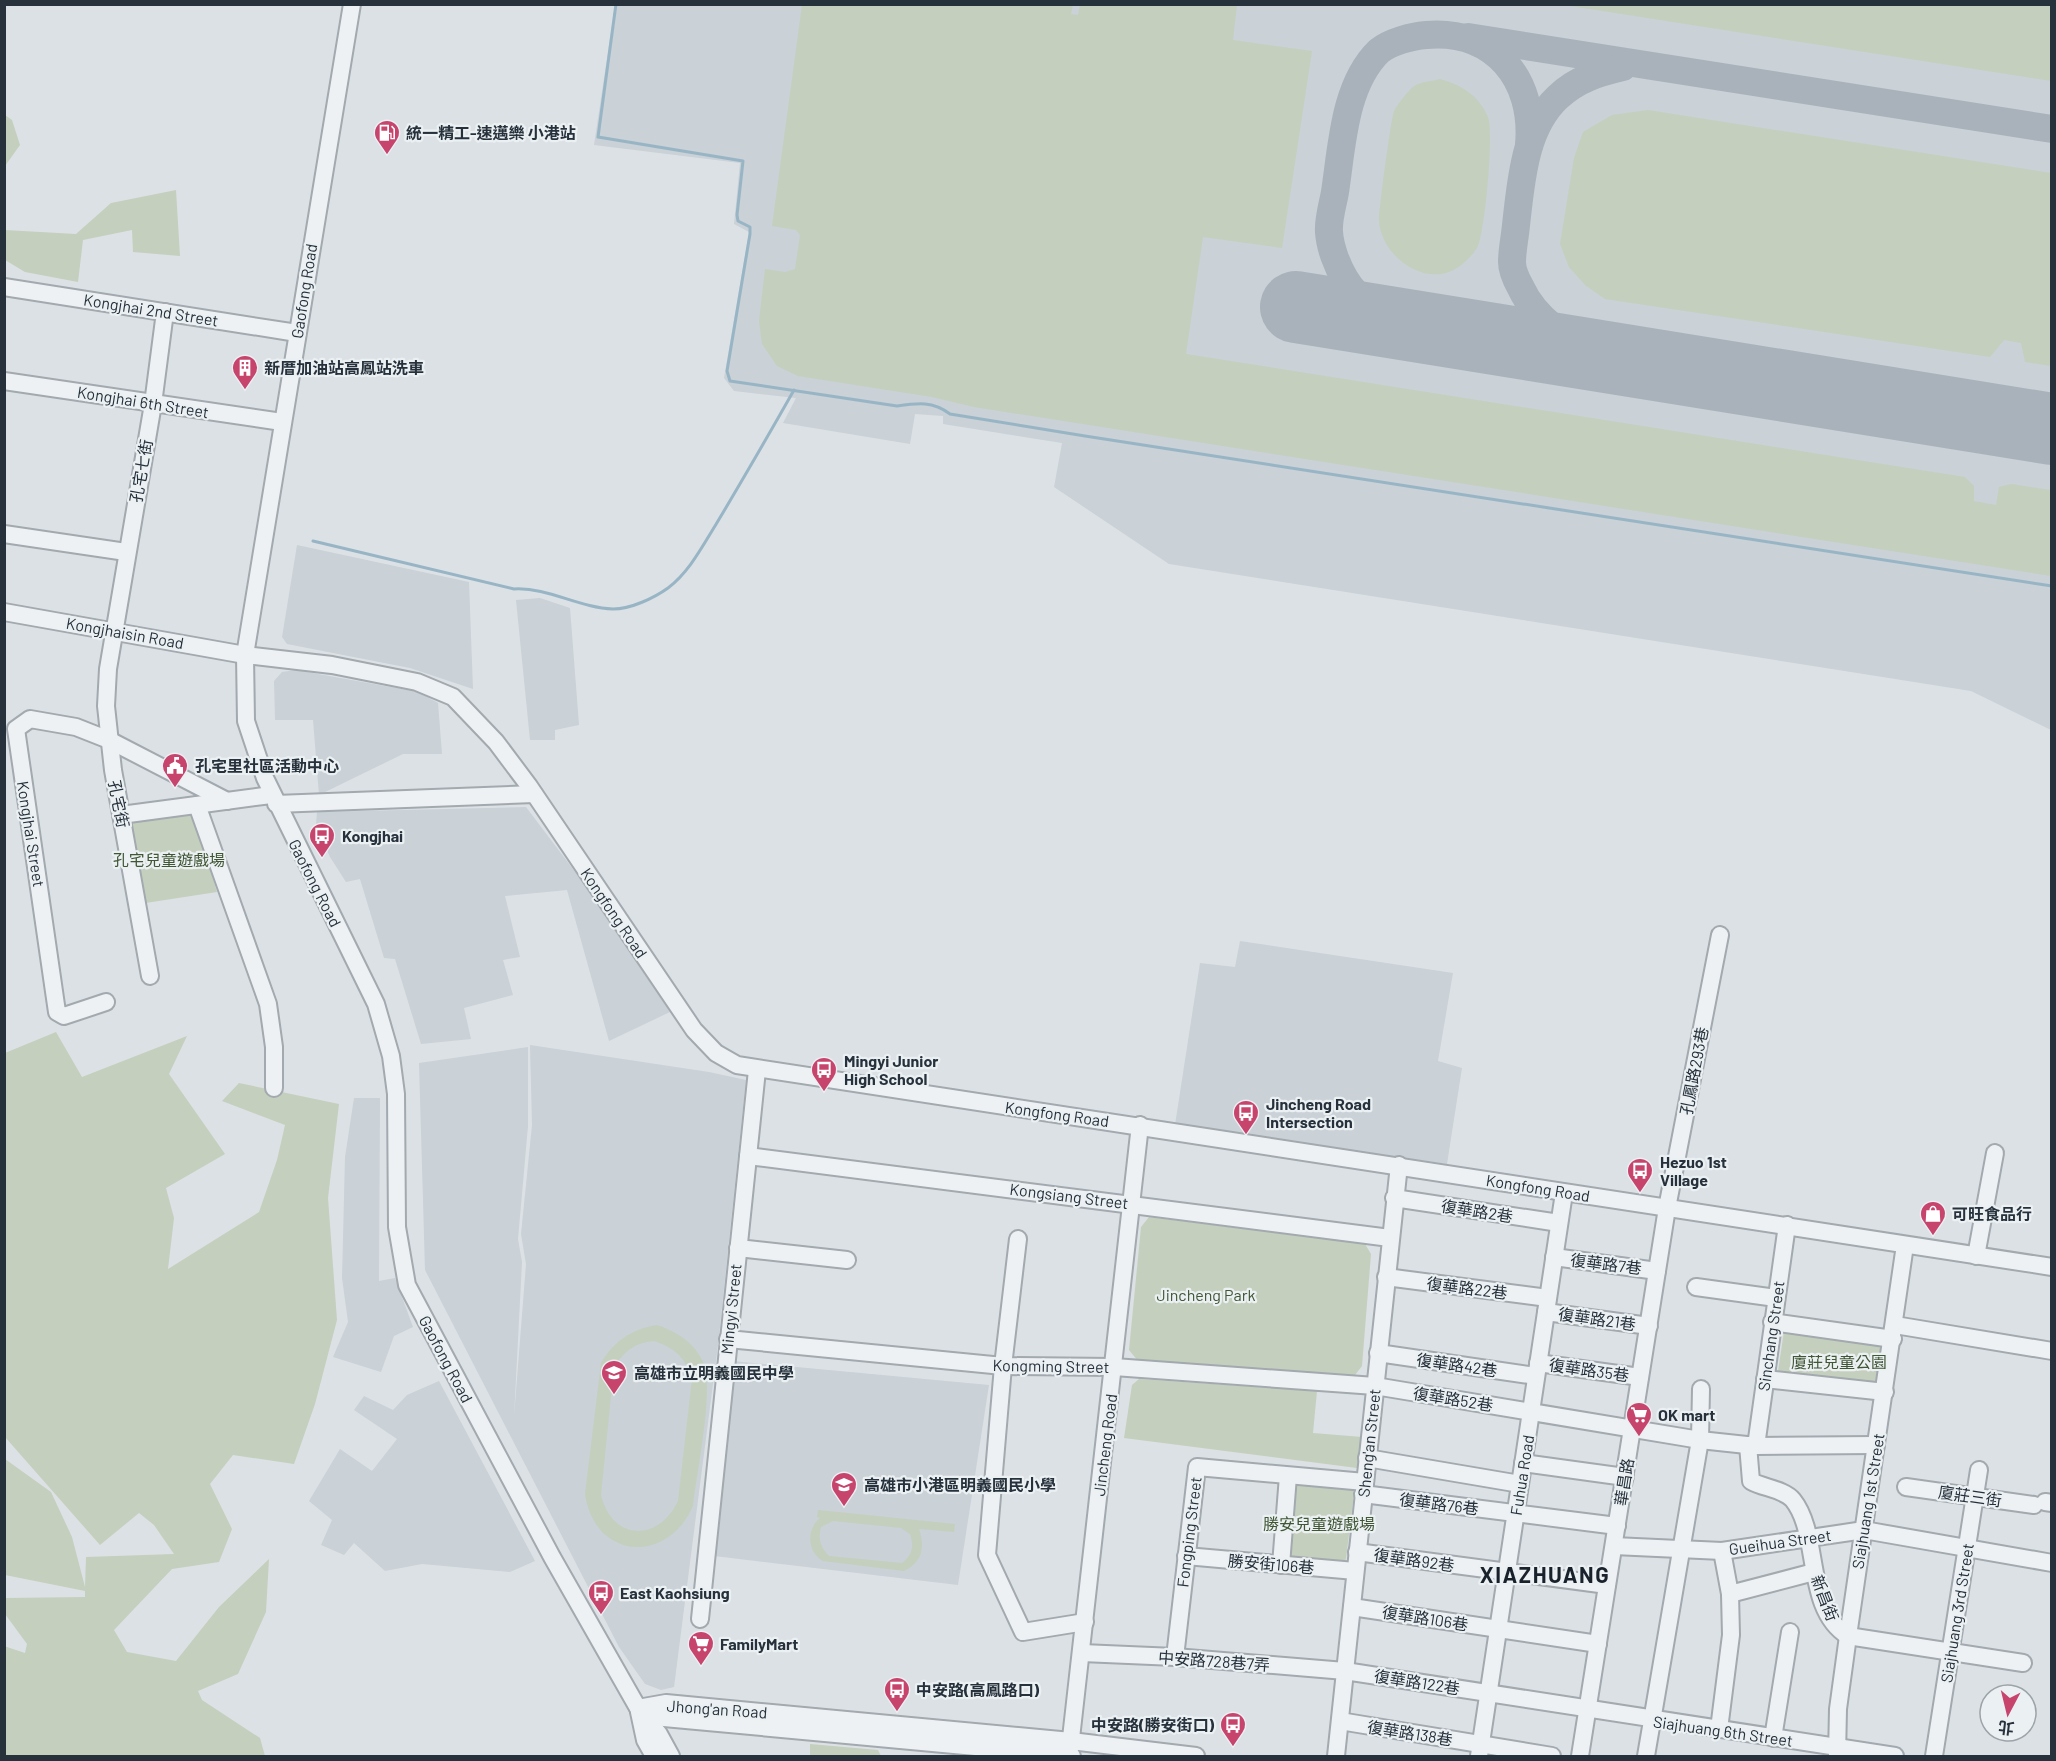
<svg xmlns="http://www.w3.org/2000/svg" width="2056" height="1761" viewBox="0 0 2056 1761" font-family="Barlow,'Noto Sans TC',sans-serif">
  <style>
    .built { fill: #cad1d7 }
    .green { fill: #c5cfbd; fill-rule: evenodd }
    .lines { fill: none; stroke-linecap: round; stroke-linejoin: round }
    .stream { stroke: #98b5c5; stroke-width: 3 }
    .taxiway { stroke: #a9b2ba; stroke-width: 28 }
    .runway { stroke: #a9b2ba; stroke-width: 72 }
    .minor-casing { stroke: #a2a9af; stroke-width: 20 }
    .minor { stroke: #eef1f4; stroke-width: 16 }
    .labels { text-anchor: middle; stroke-width: 4.5; stroke-linejoin: round; paint-order: stroke }
    .poi-label { font-size: 16px; font-weight: bold; fill: #26313b; stroke: #ebf0f3; text-anchor: start }
    .street-label { font-size: 16px; fill: #26313b; stroke: #ebf0f3 }
    .park-label { font-size: 16px; fill: #405634; stroke: #ebf0f3 }
    .district-label { font-size: 22px; font-weight: bold; letter-spacing: 1.5px; fill: #19222b; stroke: #ebf0f3 }
  </style>
  <rect width="100%" height="100%" fill="#dce1e5"/>
  <!-- built -->
  <g class="built">
    <polygon points="615,5 2051,5 2051,730 1971,691 1169,564 1054,487 1062,443 943,424 943,416 915,414 910,444 783,423 796,398 734,391 724,378 749,232 734,224 740,163 594,145"/>
    <polygon points="297,545 469,582 473,689 410,668 287,644 282,637"/>
    <polygon points="540,598 570,608 579,725 555,730 555,740 530,740 516,600"/>
    <polygon points="296,670 418,692 438,703 442,754 403,754 319,795 313,720 275,720 274,681 282,672"/>
    <polygon points="526,807 582,881 670,1012 609,1041 567,890 505,896 520,957 503,960 513,995 464,1008 471,1039 421,1044 395,959 384,958 360,879 346,882 330,857 316,825 317,812"/>
    <polygon points="1240,941 1453,973 1438,1061 1462,1068 1447,1164 1175,1125 1200,963 1235,967"/>
    <polygon points="530,1045 709,1072 746,1080 718,1345 674,1687 661,1690 645,1684 619,1647 425,1270 419,1063 528,1047 528,1126 518,1239 522,1262 514,1417 526,1264 521,1234 532,1125"/>
    <polygon points="354,1098 380,1098 379,1281 395,1278 413,1327 394,1336 381,1372 333,1357 348,1322 342,1278 345,1157"/>
    <polygon points="732,1361 989,1385 958,1585 714,1556"/>
    <polygon points="439,1381 535,1561 510,1572 422,1564 385,1571 354,1543 344,1555 321,1545 332,1520 309,1501 340,1449 372,1471 397,1439 354,1410 364,1396 393,1410 407,1395"/>
  </g>
  <!-- green -->
  <g class="green">
    <polygon points="1073,5 1071,14 1078,15 1080,5 1237,5 1233,40 1312,51 1282,248 1203,237 1186,354 1965,477 1974,486 1974,501 1996,505 1999,487 2011,484 2051,490 2051,576 974,407 932,397 798,376 777,366 762,344 759,321 765,269 785,272 795,269 800,235 796,230 772,226 802,5"/>
    <polygon points="1564,5 2051,5 2051,81"/>
    <path d="M 1440,79 C 1462,85 1479,96 1488,117 C 1494,131 1485,236 1477,248 C 1469,260 1456,272 1441,274 C 1411,278 1380,249 1379,220 C 1379,209 1391,118 1394,111 C 1398,104 1408,91 1414,86 C 1420,82 1433,81 1440,79 Z"/>
    <polygon points="1648,110 2051,173 2051,366 2025,362 2021,343 2004,340 1990,357 1605,299 1585,285 1569,267 1560,244 1574,158 1583,132 1612,115"/>
    <polygon points="5,115 12,120 20,145 5,166"/>
    <polygon points="176,190 180,256 133,252 132,230 83,240 78,282 25,272 5,260 5,230 76,234 111,203"/>
    <polygon points="194,814 217,892 139,904 125,824"/>
    <polygon points="56,1032 82,1077 187,1036 169,1074 225,1154 166,1188 174,1218 168,1269 259,1212 277,1160 285,1125 222,1101 239,1083 339,1104 328,1198 337,1320 315,1404 294,1464 233,1455 210,1484 232,1529 219,1562 172,1569 114,1630 127,1652 176,1661 219,1607 269,1559 266,1612 238,1674 198,1691 202,1700 260,1738 265,1756 5,1756 4,1646 25,1653 27,1644 5,1614 5,1598 85,1597 85,1591 5,1575 5,1459 51,1492 72,1537 85,1587 86,1557 174,1554 154,1525 139,1513 100,1545 5,1437 5,1053"/>
    <polygon points="1149,1217 1365,1244 1371,1254 1362,1366 1355,1375 1138,1361 1129,1350 1141,1227"/>
    <path d="M 657,1325 C 677,1332 694,1342 703,1362 C 715,1387 696,1475 693,1506 C 667,1565 595,1560 585,1494 L 601,1363 C 614,1341 632,1329 657,1325 ZM 654,1341 C 675,1348 686,1358 692,1379 L 678,1501 C 658,1543 612,1541 601,1495 L 614,1366 C 626,1350 635,1343 654,1341 Z"/>
    <polygon points="1784,1331 1889,1345 1882,1392 1777,1378"/>
    <polygon points="1139,1379 1317,1391 1313,1433 1362,1437 1357,1468 1124,1438 1132,1385"/>
    <polygon points="1292,1484 1352,1487 1354,1494 1346,1559 1341,1565 1289,1561"/>
    <path d="M 818,1510 L 955,1524 L 954,1532 L 919,1529 C 925,1546 923,1562 904,1571 L 823,1561 C 807,1551 806,1530 820,1518 L 817,1517 ZM 833,1521 L 901,1528 L 910,1534 C 914,1546 913,1555 902,1563 L 829,1556 C 820,1547 818,1539 821,1527 Z"/>
    <polygon points="810,1744 878,1750 881,1756 810,1756"/>
  </g>
  <g class="lines">
    <!-- stream -->
    <g class="stream">
      <path d="M 616,4 L 598,137 L 743,161 L 737,215 L 738,221 L 750,227 L 750,234 L 727,371 L 730,381 L 897,406 C 918,403 933,401 950,414 L 1085,436 L 2052,586"/>
      <path d="M 313,541 L 514,589 C 548,587 579,608 613,609 C 631,609 654,598 668,588 C 689,572 702,547 715,526 C 742,481 768,436 794,390"/>
    </g>
    <!-- taxiway -->
    <g class="taxiway">
      <polyline points="1468,37 2052,129"/>
      <path d="M 1401,324 C 1380,313 1357,300 1345,279 C 1337,266 1330,247 1329,232 C 1328,219 1333,204 1335,192 C 1342,146 1344,85 1379,51 C 1390,42 1412,36 1426,35 C 1494,29 1535,79 1529,145"/>
      <path d="M 1594,355 C 1566,338 1535,319 1521,288 C 1517,281 1512,270 1512,262 C 1512,250 1515,237 1516,225 C 1521,183 1524,128 1558,97 C 1577,79 1598,73 1623,67"/>
    </g>
    <!-- runway -->
    <polyline class="runway" points="1296,307 2052,429"/>
    <defs>
      <g id="minor">
        <polyline points="352,4 245,655 246,721 265,778 376,1004 391,1056 396,1094 397,1227 407,1285 552,1557 638,1708 659,1734 671,1756"/>
        <polyline points="4,287 297,333"/>
        <polyline points="4,381 282,422"/>
        <polyline points="4,534 126,552"/>
        <polyline points="4,612 245,655 332,665 417,682 453,697 496,742 529,786 694,1030 716,1053 737,1065 2052,1267"/>
        <polyline points="276,804 534,794"/>
        <polyline points="197,805 268,1004 274,1047 274,1088"/>
        <polyline points="121,815 271,795"/>
        <polyline points="150,976 113,770 106,706 108,669 153,404 165,312"/>
        <polyline points="106,1002 64,1016 57,1012 16,729 30,719 76,727 109,740 227,801"/>
        <polyline points="748,1156 1390,1238"/>
        <polyline points="1394,1198 1559,1223"/>
        <polyline points="1018,1239 1003,1366 987,1555 1023,1632 1085,1622"/>
        <polyline points="738,1248 847,1260"/>
        <polyline points="1976,1256 1995,1153"/>
        <polyline points="1554,1257 1657,1271"/>
        <polyline points="1386,1277 1548,1298"/>
        <polyline points="1696,1287 1776,1298"/>
        <polyline points="1546,1312 1649,1326"/>
        <polyline points="1772,1322 1893,1339"/>
        <polyline points="1895,1325 2052,1351"/>
        <polyline points="728,1339 1003,1366 1114,1367 1375,1386 1700,1440 1756,1446 1876,1445"/>
        <polyline points="1378,1353 1536,1376"/>
        <polyline points="1538,1363 1640,1377"/>
        <polyline points="1765,1379 1885,1392"/>
        <path d="M 1748,1445 L 1751,1481 C 1763,1488 1784,1489 1793,1500 C 1821,1535 1804,1609 1848,1636 L 2023,1663"/>
        <polyline points="1756,1446 1787,1225"/>
        <polyline points="1367,1458 1520,1484"/>
        <polyline points="1523,1463 1625,1477"/>
        <polyline points="1906,1487 2034,1505"/>
        <polyline points="1363,1494 1617,1526"/>
        <polyline points="2045,1502 2052,1503"/>
        <polyline points="1614,1546 1722,1551 1864,1530 2052,1563"/>
        <polyline points="1357,1552 1607,1585"/>
        <polyline points="1186,1556 1355,1571"/>
        <polyline points="1281,1565 1288,1476"/>
        <polyline points="1730,1594 1814,1572"/>
        <polyline points="1352,1607 1598,1644"/>
        <polyline points="700,1619 757,1070"/>
        <polyline points="1082,1653 1175,1657 1345,1671 1895,1756"/>
        <polyline points="1175,1657 1197,1467 1365,1482"/>
        <polyline points="638,1708 666,1703 1071,1741 1196,1756"/>
        <polyline points="639,1709 664,1718 1072,1756"/>
        <polyline points="639,1712 645,1740 654,1756"/>
        <polyline points="1340,1721 1552,1756"/>
        <polyline points="1719,1729 1731,1635 1730,1594 1722,1551"/>
        <polyline points="1773,1738 1790,1632"/>
        <polyline points="1069,1756 1140,1125"/>
        <polyline points="1336,1756 1399,1165"/>
        <polyline points="1479,1756 1564,1193"/>
        <polyline points="1580,1756 1667,1208 1720,935"/>
        <polyline points="1646,1756 1700,1440 1701,1389"/>
        <polyline points="1837,1756 1838,1709 1848,1636 1905,1245"/>
        <polyline points="1934,1756 1979,1470"/>
      </g>
    </defs>
    <!-- minor casing -->
    <use href="#minor" class="minor-casing"/>
    <!-- minor -->
    <use href="#minor" class="minor"/>
  </g>
  <!-- icons -->
  <defs>
    <symbol id="fuel-pin" viewBox="-11 -11 22 30"><path d="M0 17L-7.5 6A9.5 9.5 0 1 1 7.5 6Z" fill="#c7446d" stroke="#ebf0f3"/><path d="M-5.5-6h7V0h2V4h1.3V-2.5L3-4.5l.8-.8L6-3V5H2.5V1h-1V6h-7ZM-4.2-4.7v3.2H.2V-4.7Z" fill="#fff"/></symbol>
    <symbol id="building-pin" viewBox="-11 -11 22 30"><path d="M0 17L-7.5 6A9.5 9.5 0 1 1 7.5 6Z" fill="#c7446d" stroke="#ebf0f3"/><path d="M-4-6H4V6H1V3H-1V6H-4ZM-2.5-4.3h1.7v1.8h-1.7ZM.8-4.3h1.7v1.8H.8ZM-2.5-1h1.7V.8h-1.7ZM.8-1h1.7V.8H.8Z" fill="#fff"/></symbol>
    <symbol id="civic-pin" viewBox="-11 -11 22 30"><path d="M0 17L-7.5 6A9.5 9.5 0 1 1 7.5 6Z" fill="#c7446d" stroke="#ebf0f3"/><path d="M-.6-6.5H3V-4.5H.6V-3L4-1V1h2V6H-6V1h2V-1L-.6-3ZM-1.2 2.5V6h2.4V2.5Z" fill="#fff"/></symbol>
    <symbol id="bus-pin" viewBox="-11 -11 22 30"><path d="M0 17L-7.5 6A9.5 9.5 0 1 1 7.5 6Z" fill="#c7446d" stroke="#ebf0f3"/><path d="M-5-6H5V4H4V6H2V4H-2V6H-4V4H-5ZM-3.5-4V0h7V-4ZM-3.5 1.2v1.5H-2V1.2ZM2 1.2v1.5H3.5V1.2Z" fill="#fff"/></symbol>
    <symbol id="shop-pin" viewBox="-11 -11 22 30"><path d="M0 17L-7.5 6A9.5 9.5 0 1 1 7.5 6Z" fill="#c7446d" stroke="#ebf0f3"/><path d="M-5-2.5h2.3a2.7 3.5 0 0 1 5.4 0H5L5.5 6h-11ZM-1.5-2.5h3a1.5 2.3 0 0 0-3 0Z" fill="#fff"/></symbol>
    <symbol id="school-pin" viewBox="-11 -11 22 30"><path d="M0 17L-7.5 6A9.5 9.5 0 1 1 7.5 6Z" fill="#c7446d" stroke="#ebf0f3"/><path d="M0-5L7-2L0 1L-7-2ZM-4 1L0 2.5L4 1V4Q0 6-4 4Z" fill="#fff"/></symbol>
    <symbol id="supermarket-pin" viewBox="-11 -11 22 30"><path d="M0 17L-7.5 6A9.5 9.5 0 1 1 7.5 6Z" fill="#c7446d" stroke="#ebf0f3"/><path d="M-6-5.5h2.5l.6 2H6L4.5 2H-2.5L-4.4-4H-6ZM-1.5 3.2a1.3 1.3 0 1 0 .1 0ZM3 3.2a1.3 1.3 0 1 0 .1 0Z" fill="#fff"/></symbol>
  </defs>
  <g fill-rule="evenodd">
    <use href="#fuel-pin" x="372" y="118" width="30" height="40"/>
    <use href="#building-pin" x="230" y="353" width="30" height="40"/>
    <use href="#civic-pin" x="160" y="751" width="30" height="40"/>
    <use href="#bus-pin" x="307" y="821" width="30" height="40"/>
    <use href="#bus-pin" x="809" y="1055" width="30" height="40"/>
    <use href="#bus-pin" x="1231" y="1098" width="30" height="40"/>
    <use href="#bus-pin" x="1625" y="1156" width="30" height="40"/>
    <use href="#shop-pin" x="1918" y="1199" width="30" height="40"/>
    <use href="#school-pin" x="599" y="1358" width="30" height="40"/>
    <use href="#supermarket-pin" x="1624" y="1400" width="30" height="40"/>
    <use href="#school-pin" x="829" y="1470" width="30" height="40"/>
    <use href="#bus-pin" x="586" y="1578" width="30" height="40"/>
    <use href="#supermarket-pin" x="686" y="1629" width="30" height="40"/>
    <use href="#bus-pin" x="882" y="1675" width="30" height="40"/>
    <use href="#bus-pin" x="1218" y="1710" width="30" height="40"/>
  </g>
  <g class="labels">
    <!-- poi labels -->
    <g class="poi-label">
      <text x="406" y="139">統一精工-速邁樂 小港站</text>
      <text x="264" y="374">新厝加油站高鳳站洗車</text>
      <text x="195" y="772">孔宅里社區活動中心</text>
      <text x="342" y="842">Kongjhai</text>
      <text x="844" y="1067">Mingyi Junior<tspan x="844" dy="18">High School</tspan></text>
      <text x="1266" y="1110">Jincheng Road<tspan x="1266" dy="18">Intersection</tspan></text>
      <text x="1660" y="1168">Hezuo 1st<tspan x="1660" dy="18">Village</tspan></text>
      <text x="1952" y="1220">可旺食品行</text>
      <text x="634" y="1379">高雄市立明義國民中學</text>
      <text x="1658" y="1421">OK mart</text>
      <text x="864" y="1491">高雄市小港區明義國民小學</text>
      <text x="620" y="1599">East Kaohsiung</text>
      <text x="720" y="1650">FamilyMart</text>
      <text x="916" y="1696">中安路(高鳳路口)</text>
      <text x="1214" y="1731" text-anchor="end">中安路(勝安街口)</text>
    </g>
    <!-- street labels -->
    <g class="street-label">
      <text transform="translate(304 291) rotate(-81)" y="6">Gaofong Road</text>
      <text transform="translate(151 310) rotate(9)" y="6">Kongjhai 2nd Street</text>
      <text transform="translate(143 402) rotate(9)" y="6">Kongjhai 6th Street</text>
      <text transform="translate(141 471) rotate(-80)" y="6">孔宅七街</text>
      <text transform="translate(125 633) rotate(10)" y="6">Kongjhaisin Road</text>
      <text transform="translate(119 804) rotate(79)" y="6">孔宅街</text>
      <text transform="translate(31 834) rotate(81)" y="6">Kongjhai Street</text>
      <text transform="translate(315 883) rotate(63)" y="6">Gaofong Road</text>
      <text transform="translate(614 913) rotate(56)" y="6">Kongfong Road</text>
      <text transform="translate(1694 1071) rotate(-79)" y="6">孔鳳路293巷</text>
      <text transform="translate(1057 1114) rotate(8)" y="6">Kongfong Road</text>
      <text transform="translate(1538 1188) rotate(9)" y="6">Kongfong Road</text>
      <text transform="translate(1069 1196) rotate(7)" y="6">Kongsiang Street</text>
      <text transform="translate(1477 1211) rotate(9)" y="6">復華路2巷</text>
      <text transform="translate(1606 1264) rotate(7)" y="6">復華路7巷</text>
      <text transform="translate(1467 1288) rotate(7)" y="6">復華路22巷</text>
      <text transform="translate(731 1309) rotate(-84)" y="6">Mingyi Street</text>
      <text transform="translate(1597 1319) rotate(8)" y="6">復華路21巷</text>
      <text transform="translate(1771 1336) rotate(-82)" y="6">Sinchang Street</text>
      <text transform="translate(446 1359) rotate(62)" y="6">Gaofong Road</text>
      <text transform="translate(1457 1365) rotate(8)" y="6">復華路42巷</text>
      <text transform="translate(1051 1366) rotate(1)" y="6">Kongming Street</text>
      <text transform="translate(1589 1370) rotate(8)" y="6">復華路35巷</text>
      <text transform="translate(1453 1399) rotate(9)" y="6">復華路52巷</text>
      <text transform="translate(1369 1443) rotate(-84)" y="6">Sheng'an Street</text>
      <text transform="translate(1105 1445) rotate(-83)" y="6">Jincheng Road</text>
      <text transform="translate(1522 1475) rotate(-81)" y="6">Fuhua Road</text>
      <text transform="translate(1624 1482) rotate(-81)" y="6">華昌路</text>
      <text transform="translate(1970 1496) rotate(8)" y="6">廈莊三街</text>
      <text transform="translate(1868 1501) rotate(-81)" y="6">Siajhuang 1st Street</text>
      <text transform="translate(1439 1504) rotate(7)" y="6">復華路76巷</text>
      <text transform="translate(1189 1532) rotate(-83)" y="6">Fongping Street</text>
      <text transform="translate(1780 1542) rotate(-8)" y="6">Gueihua Street</text>
      <text transform="translate(1414 1560) rotate(8)" y="6">復華路92巷</text>
      <text transform="translate(1271 1564) rotate(5)" y="6">勝安街106巷</text>
      <text transform="translate(1825 1598) rotate(69)" y="6">新昌街</text>
      <text transform="translate(1957 1613) rotate(-81)" y="6">Siajhuang 3rd Street</text>
      <text transform="translate(1425 1618) rotate(9)" y="6">復華路106巷</text>
      <text transform="translate(1214 1661) rotate(4)" y="6">中安路728巷7弄</text>
      <text transform="translate(1417 1682) rotate(9)" y="6">復華路122巷</text>
      <text transform="translate(717 1709) rotate(4)" y="6">Jhong'an Road</text>
      <text transform="translate(1723 1731) rotate(8)" y="6">Siajhuang 6th Street</text>
      <text transform="translate(1410 1733) rotate(9)" y="6">復華路138巷</text>
    </g>
    <!-- park labels -->
    <g class="park-label">
      <text x="169" y="866">孔宅兒童遊戲場</text>
      <text x="1206" y="1301">Jincheng Park</text>
      <text x="1839" y="1368">廈莊兒童公園</text>
      <text x="1319" y="1530">勝安兒童遊戲場</text>
    </g>
    <!-- district labels -->
    <g class="district-label">
      <text x="1545" y="1583">XIAZHUANG</text>
    </g>
  </g>
  <!-- border -->
  <rect width="2056" height="1761" fill="none" stroke="#26313b" stroke-width="12"/>
  <!-- north arrow -->
  <g transform="translate(2008 1713) rotate(187)"><circle r="28" fill="#ebf0f3" stroke="#9ca4a9" stroke-width="1.5"/>
  <path d="M0-4.5L10 22L0 15L-10 22Z" fill="#c7446d"/>
  <text y="-9" font-size="16" font-weight="bold" text-anchor="middle" fill="#26313b">北</text>
  </g>
</svg>
